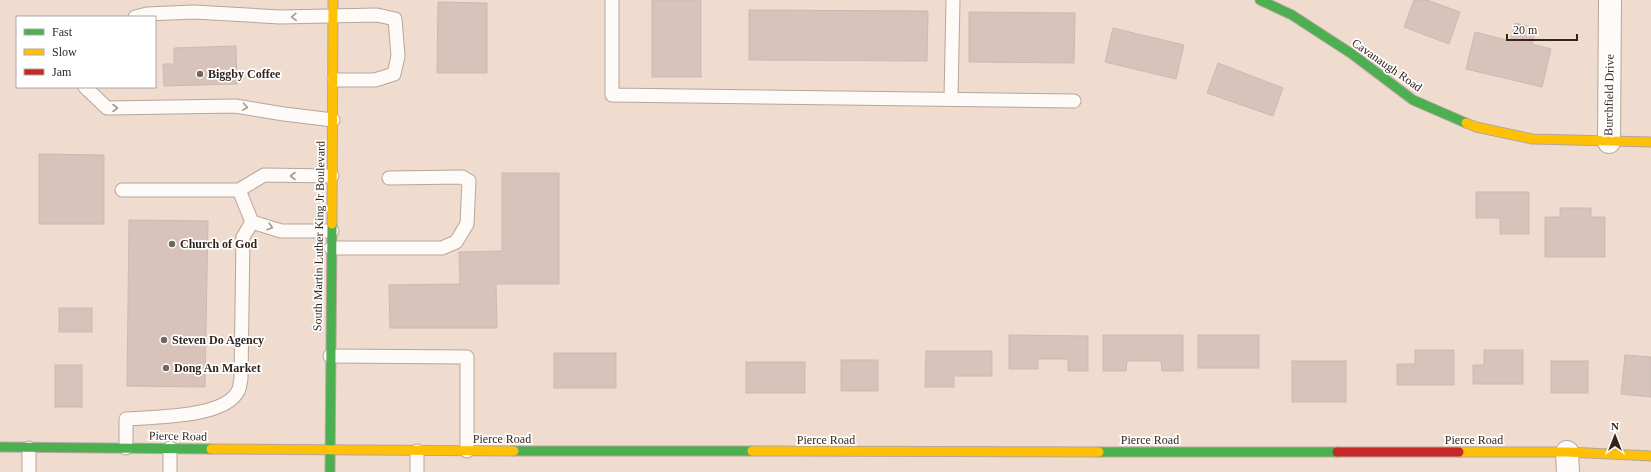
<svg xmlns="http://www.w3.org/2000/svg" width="1651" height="472" viewBox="0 0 1651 472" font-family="'Times New Roman',serif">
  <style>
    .building { fill: #d8c2b9; stroke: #cbbab3 }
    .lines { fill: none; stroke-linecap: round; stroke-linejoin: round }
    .lane-casing { stroke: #b6a69c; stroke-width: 15 }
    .street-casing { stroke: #b6a69c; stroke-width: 24 }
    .fast-casing { stroke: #b6a69c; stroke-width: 11 }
    .slow-casing { stroke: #b6a69c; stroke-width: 11 }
    .jam-casing { stroke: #b6a69c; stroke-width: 11 }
    .lane { stroke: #fdfaf8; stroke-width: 13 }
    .street { stroke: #fdfaf8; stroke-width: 22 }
    .fast { stroke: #4caf50; stroke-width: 9 }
    .slow { stroke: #ffc107; stroke-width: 9 }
    .jam { stroke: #c62828; stroke-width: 9 }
    .oneway { stroke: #a29a95 }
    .poi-dot { fill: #75655b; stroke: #fff; stroke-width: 1.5 }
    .labels { text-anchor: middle; stroke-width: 3.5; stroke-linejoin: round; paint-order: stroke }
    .street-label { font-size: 12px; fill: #33251d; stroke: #fff }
    .poi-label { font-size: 12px; font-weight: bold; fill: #33251d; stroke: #fff; text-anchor: start }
  </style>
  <rect width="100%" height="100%" fill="#f0dbcf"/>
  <!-- building -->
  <g class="building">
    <rect x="652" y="0" width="49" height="77"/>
    <polygon points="1414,0 1427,0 1460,12 1449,44 1404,27"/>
    <polygon points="438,2 487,3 487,73 437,73"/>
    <polygon points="749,10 928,11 927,61 749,60"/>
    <polygon points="969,12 1075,13 1074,63 969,62"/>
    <polygon points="1515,23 1536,28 1532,44 1551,49 1542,87 1466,69 1475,32 1510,41"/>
    <polygon points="1113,28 1184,45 1176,79 1105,62"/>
    <polygon points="236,46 237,84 164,86 163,64 174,64 174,48"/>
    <polygon points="1218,63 1283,88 1273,116 1207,93"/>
    <polygon points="39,154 104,155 104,224 39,224"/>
    <polygon points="502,173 559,173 559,284 496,284 497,328 390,328 389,285 460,284 459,252 502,251"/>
    <polygon points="1476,192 1529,192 1529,234 1500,234 1500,218 1476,218"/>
    <polygon points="1560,208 1591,208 1591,217 1605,217 1605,257 1545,257 1545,217 1560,217"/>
    <polygon points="129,220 208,221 205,387 127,386"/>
    <rect x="59" y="308" width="33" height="24"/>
    <polygon points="1009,335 1088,336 1088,371 1068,371 1068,359 1038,359 1038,369 1009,369"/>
    <polygon points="1103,335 1183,335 1183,371 1162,371 1161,361 1127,361 1126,371 1103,371"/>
    <rect x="1198" y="335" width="61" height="33"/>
    <polygon points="1415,350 1454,350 1454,385 1397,385 1397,364 1415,364"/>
    <polygon points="1484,350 1523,350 1523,384 1473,384 1473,365 1484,365"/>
    <polygon points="926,351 992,351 992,376 954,376 954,387 925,387"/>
    <rect x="554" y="353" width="62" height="35"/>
    <polygon points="1625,355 1651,357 1651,397 1621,394"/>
    <rect x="841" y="360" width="37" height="31"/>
    <rect x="1292" y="361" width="54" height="41"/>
    <rect x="1551" y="361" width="37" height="32"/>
    <rect x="746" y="362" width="59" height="31"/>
    <rect x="55" y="365" width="27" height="42"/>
  </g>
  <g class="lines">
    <defs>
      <g id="lane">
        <polyline points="612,0 612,95 1074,101"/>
        <polyline points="135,17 147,14 194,12 280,17 377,15 395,19 398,56 394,74 375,80 334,80"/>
        <polyline points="85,87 107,108 235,106 284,114 333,120"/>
        <polyline points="951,99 953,0"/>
        <polyline points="122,190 239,190 264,175 332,176"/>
        <polyline points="239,190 252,222 281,231 332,231"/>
        <polyline points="331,248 442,248 456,242 467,224 469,181 462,177 389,178"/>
        <polyline points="330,356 467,357 467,451"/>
        <path d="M 126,448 L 126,419 C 152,417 225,418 238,391 C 240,388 240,383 241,379 L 243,237 L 252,222"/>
        <polyline points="29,472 29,448"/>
        <polyline points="170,472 170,448"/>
        <polyline points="417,472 417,451"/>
      </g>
      <g id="street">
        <polyline points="1609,142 1610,0"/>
        <polyline points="1567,452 1568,472"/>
      </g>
      <g id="fast">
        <polyline points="1260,0 1292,15 1352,54 1413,100 1466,123"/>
        <polyline points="0,447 211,449"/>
        <polyline points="514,451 752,451"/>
        <polyline points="1099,452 1337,452"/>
        <polyline points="330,472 332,224"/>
      </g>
      <g id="slow">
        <polyline points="1466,123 1476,127 1532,139 1651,142"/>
        <polyline points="332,224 333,0"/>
        <polyline points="211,449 514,451"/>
        <polyline points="752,451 1099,452"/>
        <polyline points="1459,452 1567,452 1651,456"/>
      </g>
      <polyline id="jam" points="1337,452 1459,452"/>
    </defs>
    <!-- lane casing -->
    <use href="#lane" class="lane-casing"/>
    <!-- street casing -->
    <use href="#street" class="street-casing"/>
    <!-- fast casing -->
    <use href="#fast" class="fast-casing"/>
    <!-- slow casing -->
    <use href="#slow" class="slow-casing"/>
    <!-- jam casing -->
    <use href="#jam" class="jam-casing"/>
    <!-- lane -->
    <use href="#lane" class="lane"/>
    <!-- street -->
    <use href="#street" class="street"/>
    <!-- fast -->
    <use href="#fast" class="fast"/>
    <!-- slow -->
    <use href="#slow" class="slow"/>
    <!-- jam -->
    <use href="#jam" class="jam"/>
  </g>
  <!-- one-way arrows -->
  <defs><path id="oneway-chevron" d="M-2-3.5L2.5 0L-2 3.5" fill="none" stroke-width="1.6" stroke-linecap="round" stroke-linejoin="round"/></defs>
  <g class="oneway">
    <use href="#oneway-chevron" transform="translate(294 17) rotate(178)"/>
    <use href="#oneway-chevron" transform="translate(245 107) rotate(10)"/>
    <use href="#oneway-chevron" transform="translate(115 108)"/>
    <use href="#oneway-chevron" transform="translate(293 176) rotate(180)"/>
    <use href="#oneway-chevron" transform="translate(270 227) rotate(18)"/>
  </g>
  <!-- markers -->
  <g class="poi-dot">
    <circle cx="200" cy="74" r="4"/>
    <circle cx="172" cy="244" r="4"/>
    <circle cx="164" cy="340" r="4"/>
    <circle cx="166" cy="368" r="4"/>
  </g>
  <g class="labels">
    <!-- street labels -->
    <g class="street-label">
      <text transform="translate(1387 65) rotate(35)" y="4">Cavanaugh Road</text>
      <text transform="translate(1609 95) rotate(-89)" y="4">Burchfield Drive</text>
      <text transform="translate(319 236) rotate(-89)" y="4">South Martin Luther King Jr Boulevard</text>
      <text transform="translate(178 436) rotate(1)" y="4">Pierce Road</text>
      <text x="502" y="443">Pierce Road</text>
      <text x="826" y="444">Pierce Road</text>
      <text x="1150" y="444">Pierce Road</text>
      <text x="1474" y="444">Pierce Road</text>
    </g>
    <!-- poi labels -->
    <g class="poi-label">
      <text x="208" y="78">Biggby Coffee</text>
      <text x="180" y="248">Church of God</text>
      <text x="172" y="344">Steven Do Agency</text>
      <text x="174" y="372">Dong An Market</text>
    </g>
  </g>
  <!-- legend -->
  <rect x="16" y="16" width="140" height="72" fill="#ffffff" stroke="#ada8a5"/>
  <rect x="24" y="29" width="20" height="6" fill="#4caf50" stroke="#ada8a5"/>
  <text x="52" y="36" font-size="12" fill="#33251d">Fast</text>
  <rect x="24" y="49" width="20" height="6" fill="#ffc107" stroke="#ada8a5"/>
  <text x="52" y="56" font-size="12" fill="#33251d">Slow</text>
  <rect x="24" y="69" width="20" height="6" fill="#c62828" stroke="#ada8a5"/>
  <text x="52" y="76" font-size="12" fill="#33251d">Jam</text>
  <!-- north arrow -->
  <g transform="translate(1615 436)" stroke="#ffffff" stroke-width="3" paint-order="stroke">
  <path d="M0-3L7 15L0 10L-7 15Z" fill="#33251d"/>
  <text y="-6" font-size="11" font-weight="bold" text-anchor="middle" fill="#33251d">N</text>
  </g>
  <!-- scale -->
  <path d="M1507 34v6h70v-6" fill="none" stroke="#33251d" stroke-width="2"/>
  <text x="1513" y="34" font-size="12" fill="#33251d" stroke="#ffffff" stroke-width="3" paint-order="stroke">20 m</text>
</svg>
